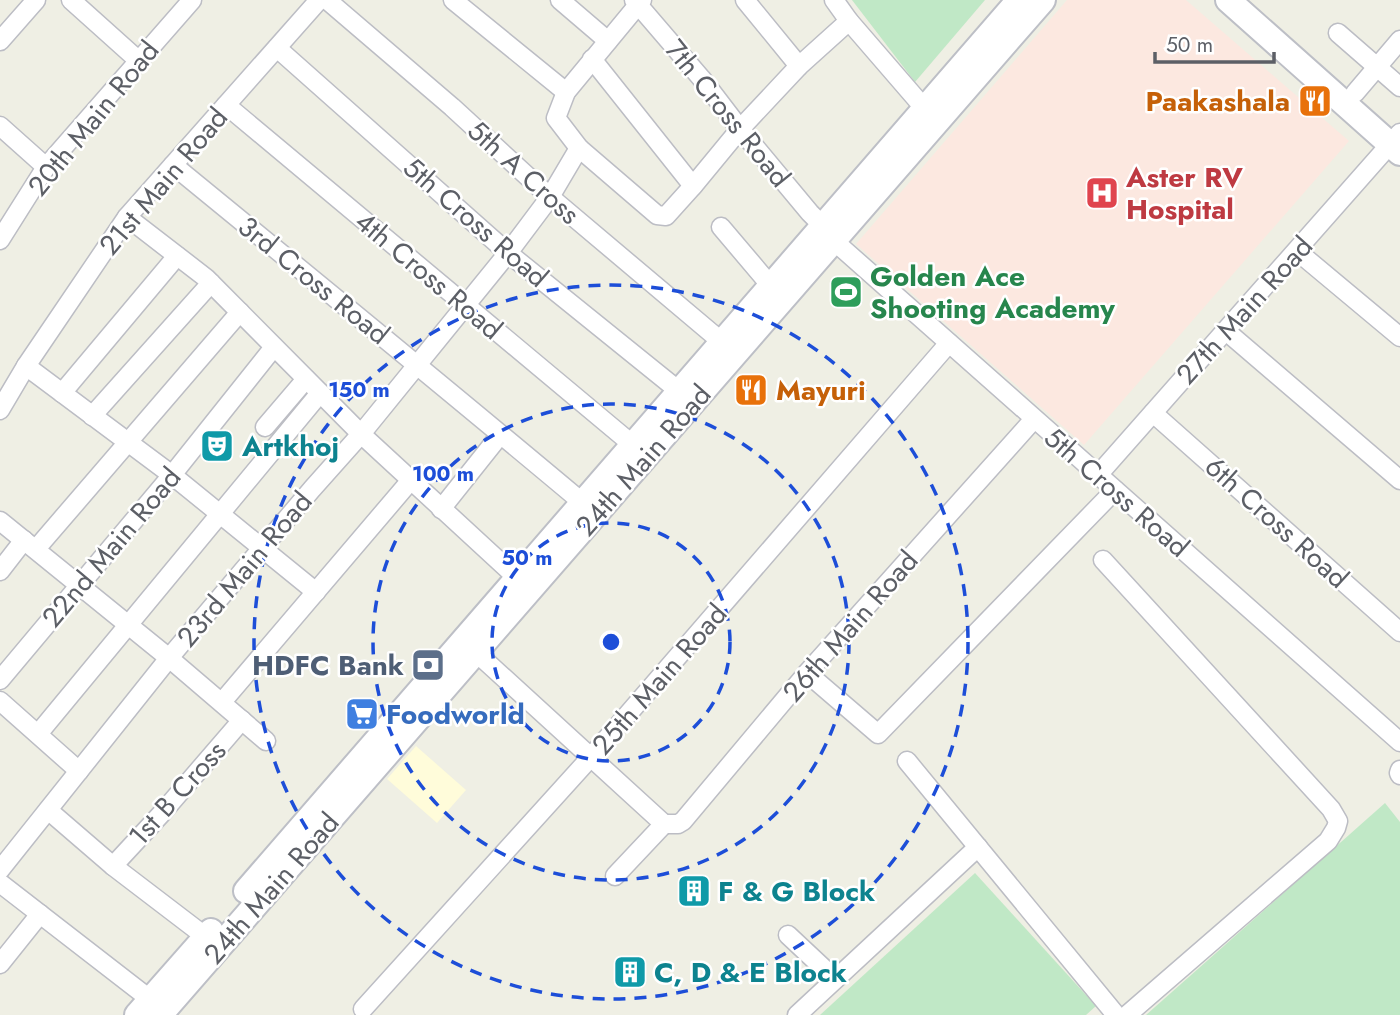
<svg xmlns="http://www.w3.org/2000/svg" width="1400" height="1015" viewBox="0 0 1400 1015" font-family="Jost,sans-serif">
  <style>
    .commercial { fill: #fffcda }
    .medical { fill: #fce8e0 }
    .green { fill: #c0e8c6 }
    .lines { fill: none; stroke-linecap: round; stroke-linejoin: round }
    .street-casing { stroke: #bcbdc4; stroke-width: 21 }
    .secondary-casing { stroke: #bdbfc6; stroke-width: 28 }
    .street { stroke: #fff; stroke-width: 18 }
    .secondary { stroke: #fff; stroke-width: 24 }
    .ring { fill: none; stroke: #1d4ed8; stroke-width: 3.5; stroke-dasharray: 12 9 }
    .labels { text-anchor: middle; stroke-width: 5; stroke-linejoin: round; paint-order: stroke }
    .food-label { font-size: 28px; font-weight: bold; fill: #c56008; stroke: #fff; text-anchor: end }
    .street-label { font-size: 28px; fill: #5c5f66; stroke: #fff }
    .health-label { font-size: 28px; font-weight: bold; fill: #be3a42; stroke: #fff; text-anchor: start }
    .leisure-label { font-size: 28px; font-weight: bold; fill: #27864d; stroke: #fff; text-anchor: start }
    .culture-label { font-size: 28px; font-weight: bold; fill: #0d838f; stroke: #fff; text-anchor: start }
    .service-label { font-size: 28px; font-weight: bold; fill: #4e5e75; stroke: #fff; text-anchor: end }
    .shop-label { font-size: 28px; font-weight: bold; fill: #366cbe; stroke: #fff; text-anchor: start }
    .centre { fill: #1d4ed8; stroke: #fff; stroke-width: 3.5 }
    .ring-label { font-size: 21px; text-anchor: middle; font-weight: bold; fill: #1d4ed8; stroke: #fff; stroke-width: 5; stroke-linejoin: round; paint-order: stroke }
  </style>
  <rect width="100%" height="100%" fill="#efefe4"/>
  <!-- commercial -->
  <polygon class="commercial" points="416,746 466,790 437,823 387,779"/>
  <!-- medical -->
  <polygon class="medical" points="1067,0 1186,0 1349,141 1084,445 856,244"/>
  <!-- green -->
  <g class="green">
    <polygon points="852,0 985,0 915,82"/>
    <polygon points="1385,803 1400,822 1400,1015 1146,1015"/>
    <polygon points="975,873 1096,1006 1086,1015 820,1015"/>
  </g>
  <g class="lines">
    <defs>
      <g id="street">
        <polyline points="71,0 139,61"/>
        <polyline points="327,0 452,107 550,197 722,342"/>
        <polyline points="453,0 566,92"/>
        <polyline points="560,0 608,41"/>
        <polyline points="634,0 701,78 740,129 810,213 823,226 834,241 1400,742"/>
        <polyline points="642,0 566,92 556,118 579,148 657,215 666,216 693,186 740,129 799,66 849,21"/>
        <polyline points="745,0 799,66"/>
        <polyline points="834,0 849,21 925,109"/>
        <polyline points="1338,33 1400,87"/>
        <polyline points="0,41 36,0"/>
        <polyline points="277,48 508,253 679,391"/>
        <polyline points="592,59 693,186"/>
        <polyline points="1355,93 1400,40"/>
        <polyline points="226,105 633,445"/>
        <polyline points="0,126 46,167"/>
        <path d="M 173,165 C 310,277 447,389 583,503"/>
        <polyline points="127,217 206,278 361,434 525,585"/>
        <polyline points="721,227 771,286"/>
        <polyline points="0,240 46,167 192,0"/>
        <polyline points="1297,251 1400,337"/>
        <polyline points="1226,331 1400,480"/>
        <polyline points="26,366 172,475 316,592"/>
        <polyline points="62,393 177,256"/>
        <polyline points="0,410 26,366 127,217 319,0"/>
        <polyline points="1153,413 1400,632"/>
        <polyline points="92,416 211,283"/>
        <polyline points="265,427 306,379"/>
        <polyline points="1098,475 1400,133"/>
        <polyline points="441,509 500,435"/>
        <polyline points="0,521 169,658 266,741"/>
        <polyline points="36,549 240,312"/>
        <polyline points="1103,560 1331,809 1338,821 1336,828 1328,841 1127,1015"/>
        <polyline points="0,571 24,540"/>
        <polyline points="468,645 664,824"/>
        <polyline points="807,673 878,734 1115,490"/>
        <polyline points="0,680 172,475 274,347"/>
        <polyline points="0,701 79,771"/>
        <polyline points="222,702 411,480"/>
        <polyline points="38,734 320,393"/>
        <polyline points="907,761 1116,1015"/>
        <polyline points="1400,770 1399,773 1400,775"/>
        <polyline points="48,810 113,866 206,937"/>
        <polyline points="664,824 678,824 683,821 807,673 1034,419"/>
        <polyline points="113,866 162,813 242,720"/>
        <polyline points="0,870 169,658 312,489 361,434 508,253 550,197 579,148"/>
        <polyline points="615,876 664,824"/>
        <polyline points="0,883 151,1000"/>
        <polyline points="788,935 835,979"/>
        <polyline points="0,964 40,914"/>
        <polyline points="363,1009 590,758 949,343"/>
        <polyline points="797,1015 978,847"/>
      </g>
      <g id="secondary">
        <polyline points="1228,0 1400,153"/>
        <polyline points="246,891 1019,0"/>
        <polyline points="137,1015 211,931"/>
        <polyline points="160,1015 1043,0"/>
      </g>
    </defs>
    <!-- street casing -->
    <use href="#street" class="street-casing"/>
    <!-- secondary casing -->
    <use href="#secondary" class="secondary-casing"/>
    <!-- street -->
    <use href="#street" class="street"/>
    <!-- secondary -->
    <use href="#secondary" class="secondary"/>
  </g>
  <!-- distance rings -->
  <g class="ring">
    <circle cx="611" cy="642" r="119"/>
    <circle cx="611" cy="642" r="238"/>
    <circle cx="611" cy="642" r="357"/>
  </g>
  <!-- icons -->
  <defs>
    <symbol id="restaurant-square" viewBox="-11 -11 22 22"><rect x="-9" y="-9" width="18" height="18" rx="4" fill="#e8710a" stroke="#fff"/><path d="M-5-6h1v4h1v-4h1v4h1v-4h1v5L-1.5 .5V6h-2V.5L-5-1ZM5-6V6H3V1.5H1.5Q1.5-4 5-6Z" fill="#fff"/></symbol>
    <symbol id="hospital-square" viewBox="-11 -11 22 22"><rect x="-9" y="-9" width="18" height="18" rx="4" fill="#e0444e" stroke="#fff"/><path d="M-5-5h3v3.5h4V-5h3V5h-3V1.5h-4V5h-3Z" fill="#fff"/></symbol>
    <symbol id="stadium-square" viewBox="-11 -11 22 22"><rect x="-9" y="-9" width="18" height="18" rx="4" fill="#2e9e5b" stroke="#fff"/><path d="M0-5a6.5 5 0 1 0 0 10a6.5 5 0 1 0 0-10ZM-3.5-1.8h7v3.6h-7Z" fill="#fff"/></symbol>
    <symbol id="theatre-square" viewBox="-11 -11 22 22"><rect x="-9" y="-9" width="18" height="18" rx="4" fill="#0f9aa8" stroke="#fff"/><path d="M-5-5.5Q0-4 5-5.5V0Q5 5 0 6Q-5 5-5 0ZM-3.3-2.5H-1v1.5H-3.3ZM1-2.5H3.3v1.5H1ZM-2.8 1Q0 5.5 2.8 1Z" fill="#fff"/></symbol>
    <symbol id="bank-square" viewBox="-11 -11 22 22"><rect x="-9" y="-9" width="18" height="18" rx="4" fill="#5c6f8a" stroke="#fff"/><path d="M-6-4H6V4H-6ZM0-2.3a2.3 2.3 0 1 0 0 4.6a2.3 2.3 0 1 0 0-4.6Z" fill="#fff"/></symbol>
    <symbol id="supermarket-square" viewBox="-11 -11 22 22"><rect x="-9" y="-9" width="18" height="18" rx="4" fill="#3f7fe0" stroke="#fff"/><path d="M-6-5.5h2.5l.6 2H6L4.5 2H-2.5L-4.4-4H-6ZM-1.5 3.2a1.3 1.3 0 1 0 .1 0ZM3 3.2a1.3 1.3 0 1 0 .1 0Z" fill="#fff"/></symbol>
    <symbol id="building-square" viewBox="-11 -11 22 22"><rect x="-9" y="-9" width="18" height="18" rx="4" fill="#0f9aa8" stroke="#fff"/><path d="M-4-6H4V6H1V3H-1V6H-4ZM-2.5-4.3h1.7v1.8h-1.7ZM.8-4.3h1.7v1.8H.8ZM-2.5-1h1.7V.8h-1.7ZM.8-1h1.7V.8H.8Z" fill="#fff"/></symbol>
  </defs>
  <g fill-rule="evenodd">
    <use href="#restaurant-square" x="1296" y="82" width="38" height="38"/>
    <use href="#hospital-square" x="1083" y="174" width="38" height="38"/>
    <use href="#stadium-square" x="827" y="273" width="38" height="38"/>
    <use href="#restaurant-square" x="732" y="371" width="38" height="38"/>
    <use href="#theatre-square" x="198" y="427" width="38" height="38"/>
    <use href="#bank-square" x="409" y="646" width="38" height="38"/>
    <use href="#supermarket-square" x="343" y="695" width="38" height="38"/>
    <use href="#building-square" x="675" y="872" width="38" height="38"/>
    <use href="#building-square" x="611" y="953" width="38" height="38"/>
  </g>
  <g class="labels">
    <!-- food labels -->
    <g class="food-label">
      <text x="1290" y="111">Paakashala</text>
      <text x="776" y="400" text-anchor="start">Mayuri</text>
    </g>
    <!-- street labels -->
    <g class="street-label">
      <text transform="translate(728 113) rotate(51)" y="10">7th Cross Road</text>
      <text transform="translate(93 118) rotate(-51)" y="10">20th Main Road</text>
      <text transform="translate(524 172) rotate(42)" y="10">5th A Cross</text>
      <text transform="translate(163 181) rotate(-50)" y="10">21st Main Road</text>
      <text transform="translate(476 222) rotate(41)" y="10">5th Cross Road</text>
      <text transform="translate(429 275) rotate(40)" y="10">4th Cross Road</text>
      <text transform="translate(314 280) rotate(39)" y="10">3rd Cross Road</text>
      <text transform="translate(1244 310) rotate(-48)" y="10">27th Main Road</text>
      <text transform="translate(643 460) rotate(-49)" y="10">24th Main Road</text>
      <text transform="translate(1117 492) rotate(41)" y="10">5th Cross Road</text>
      <text transform="translate(1277 522) rotate(42)" y="10">6th Cross Road</text>
      <text transform="translate(111 547) rotate(-50)" y="10">22nd Main Road</text>
      <text transform="translate(244 569) rotate(-50)" y="10">23rd Main Road</text>
      <text transform="translate(850 626) rotate(-49)" y="10">26th Main Road</text>
      <text transform="translate(659 679) rotate(-49)" y="10">25th Main Road</text>
      <text transform="translate(177 793) rotate(-48)" y="10">1st B Cross</text>
      <text transform="translate(271 888) rotate(-49)" y="10">24th Main Road</text>
    </g>
    <!-- health labels -->
    <g class="health-label">
      <text x="1126" y="187">Aster RV<tspan x="1126" dy="32">Hospital</tspan></text>
    </g>
    <!-- leisure labels -->
    <g class="leisure-label">
      <text x="870" y="286">Golden Ace<tspan x="870" dy="32">Shooting Academy</tspan></text>
    </g>
    <!-- culture labels -->
    <g class="culture-label">
      <text x="242" y="456">Artkhoj</text>
      <text x="718" y="901">F &amp; G Block</text>
      <text x="654" y="982">C, D &amp; E Block</text>
    </g>
    <!-- service labels -->
    <g class="service-label">
      <text x="404" y="675">HDFC Bank</text>
    </g>
    <!-- shop labels -->
    <g class="shop-label">
      <text x="386" y="724">Foodworld</text>
    </g>
  </g>
  <circle cx="611" cy="642" r="10" class="centre"/>
  <g class="ring-label">
    <text x="359" y="397">150 m</text>
    <text x="443" y="481">100 m</text>
    <text x="527" y="565">50 m</text>
  </g>
  <!-- scale -->
  <path d="M1155 52v10h119v-10" fill="none" stroke="#5c5f66" stroke-width="3.5"/>
  <text x="1166" y="52" font-size="21" fill="#5c5f66" stroke="#ffffff" stroke-width="5" paint-order="stroke">50 m</text>
</svg>
